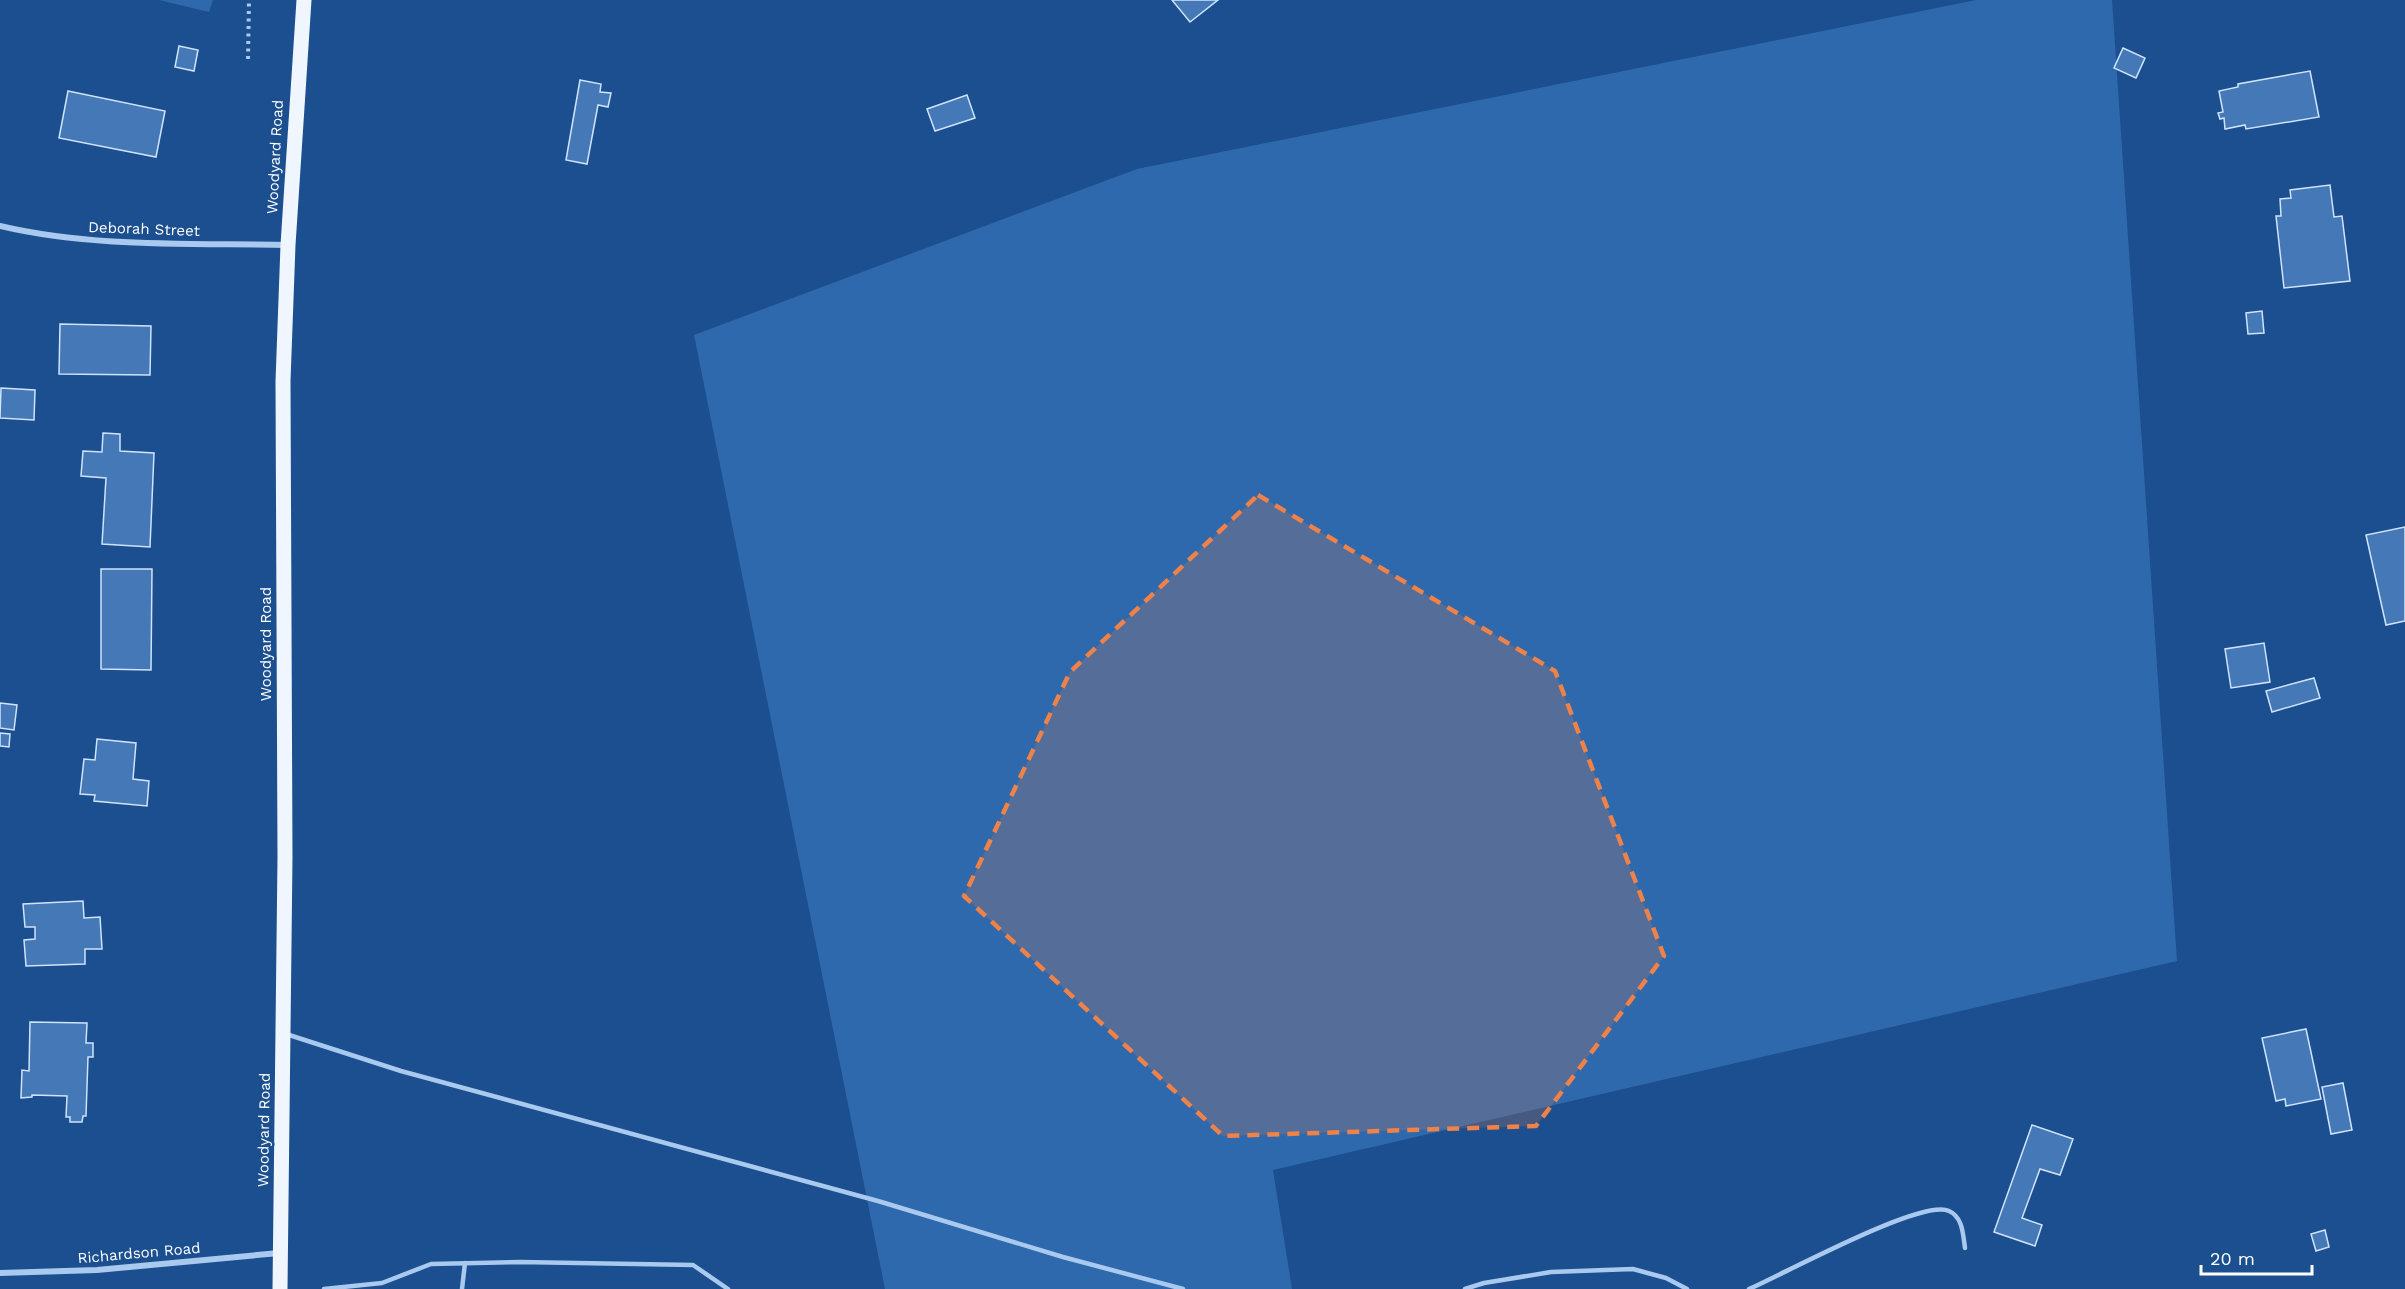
<svg xmlns="http://www.w3.org/2000/svg" width="2405" height="1289" viewBox="0 0 2405 1289" font-family="'Work Sans',sans-serif">
  <style>
    .green { fill: #2e69ad }
    .building { fill: #4478b7; stroke: #cfe3fa; stroke-width: 1.5 }
    .lines { fill: none; stroke-linecap: round; stroke-linejoin: round }
    .path { stroke: #a9c9ee; stroke-width: 4; stroke-dasharray: 3 4.5; stroke-linecap: butt }
    .lane { stroke: #a9c9ee; stroke-width: 4.5 }
    .street { stroke: #a9c9ee; stroke-width: 6 }
    .primary { stroke: #f0f6ff; stroke-width: 15 }
    .marked { fill: #ee8249; fill-opacity: 0.2; stroke: #ee8249; stroke-width: 4.5; stroke-dasharray: 12 8; stroke-linejoin: round }
    .labels { text-anchor: middle; stroke-width: 5; stroke-linejoin: round; paint-order: stroke }
    .street-label { font-size: 15px; fill: #fff; stroke: #1b4f8f }
  </style>
  <rect width="100%" height="100%" fill="#1b4f8f"/>
  <!-- green -->
  <g class="green">
    <polygon points="159,0 213,0 209,12"/>
    <polygon points="1976,0 2112,0 2177,961 1273,1170 1292,1289 885,1289 694,335 1137,169"/>
  </g>
  <!-- building -->
  <g class="building">
    <polygon points="1172,0 1218,0 1190,22"/>
    <polygon points="179,46 198,50 194,71 175,67"/>
    <polygon points="2123,48 2145,58 2136,78 2114,68"/>
    <polygon points="2310,71 2319,117 2246,129 2245,125 2225,129 2224,118 2220,119 2218,113 2223,112 2219,91 2238,87 2238,84"/>
    <polygon points="580,80 601,84 600,92 611,93 608,107 598,105 587,164 566,160"/>
    <polygon points="68,91 165,111 156,157 59,138"/>
    <polygon points="967,95 975,118 935,131 927,109"/>
    <polygon points="2330,185 2334,217 2342,216 2350,281 2284,288 2276,216 2281,216 2280,199 2291,198 2290,190"/>
    <polygon points="2262,311 2264,333 2248,334 2246,313"/>
    <polygon points="60,324 151,326 150,375 59,374"/>
    <polygon points="1,388 35,390 34,420 0,418"/>
    <polygon points="103,433 120,434 120,451 154,453 150,547 102,544 106,478 81,476 83,451 102,452"/>
    <polygon points="2405,527 2405,621 2386,625 2366,535"/>
    <polygon points="101,569 152,569 151,670 101,669"/>
    <polygon points="2264,643 2270,682 2231,688 2225,649"/>
    <polygon points="2314,678 2320,698 2272,712 2266,691"/>
    <polygon points="0,703 17,705 14,730 0,728"/>
    <polygon points="0,733 10,734 9,747 0,746"/>
    <polygon points="97,739 136,743 133,779 149,781 147,806 94,801 95,795 80,794 84,759 95,760"/>
    <polygon points="83,901 84,918 100,917 102,949 85,949 85,964 26,966 24,940 35,939 35,927 25,927 23,904"/>
    <polygon points="30,1022 87,1023 86,1043 93,1043 93,1057 88,1057 86,1116 83,1116 82,1122 70,1122 70,1117 66,1117 67,1096 32,1095 32,1097 21,1098 22,1070 29,1071"/>
    <polygon points="2306,1029 2321,1099 2286,1106 2285,1099 2276,1101 2262,1038"/>
    <polygon points="2343,1083 2352,1130 2331,1134 2322,1087"/>
    <polygon points="2032,1125 2073,1139 2060,1175 2040,1169 2022,1218 2042,1225 2035,1246 1994,1232"/>
    <polygon points="2325,1230 2329,1247 2316,1251 2311,1234"/>
  </g>
  <g class="lines">
    <!-- path -->
    <polyline class="path" points="248,59 249,0"/>
    <!-- lane -->
    <g class="lane">
      <polyline points="286,1034 401,1071 878,1201 1063,1257 1183,1289"/>
      <polyline points="324,1289 382,1283 431,1264 520,1262 693,1265 728,1289"/>
      <polyline points="462,1289 465,1263"/>
      <polyline points="1465,1289 1484,1283 1551,1272 1633,1269 1666,1278 1687,1289"/>
      <path d="M 1749,1289 C 1782,1275 1922,1198 1949,1211 C 1963,1217 1963,1235 1965,1248"/>
    </g>
    <!-- street -->
    <g class="street">
      <path d="M 0,226 C 93,248 192,243 287,245"/>
      <polyline points="0,1273 97,1270 279,1253"/>
    </g>
    <!-- primary -->
    <polyline class="primary" points="280,1289 285,857 283,381 288,245 304,0"/>
  </g>
  <!-- marked area -->
  <path class="marked" d="M 1258,495 L 1555,671 L 1664,956 L 1536,1126 L 1223,1136 L 964,896 L 1070,672 Z"/>
  <g class="labels">
    <!-- street labels -->
    <g class="street-label">
      <text transform="translate(275 157) rotate(-87)" y="5">Woodyard Road</text>
      <text transform="translate(144 229) rotate(2)" y="5">Deborah Street</text>
      <text transform="translate(266 644) rotate(-90)" y="5">Woodyard Road</text>
      <text transform="translate(264 1130) rotate(-89)" y="5">Woodyard Road</text>
      <text transform="translate(139 1253) rotate(-5)" y="5">Richardson Road</text>
    </g>
  </g>
  <!-- scale -->
  <path d="M2201 1265v9h111v-9" fill="none" stroke="#ffffff" stroke-width="3"/>
  <text x="2210" y="1265" font-size="18" fill="#ffffff" stroke="#1b4f8f" stroke-width="4.5" paint-order="stroke">20 m</text>
</svg>
